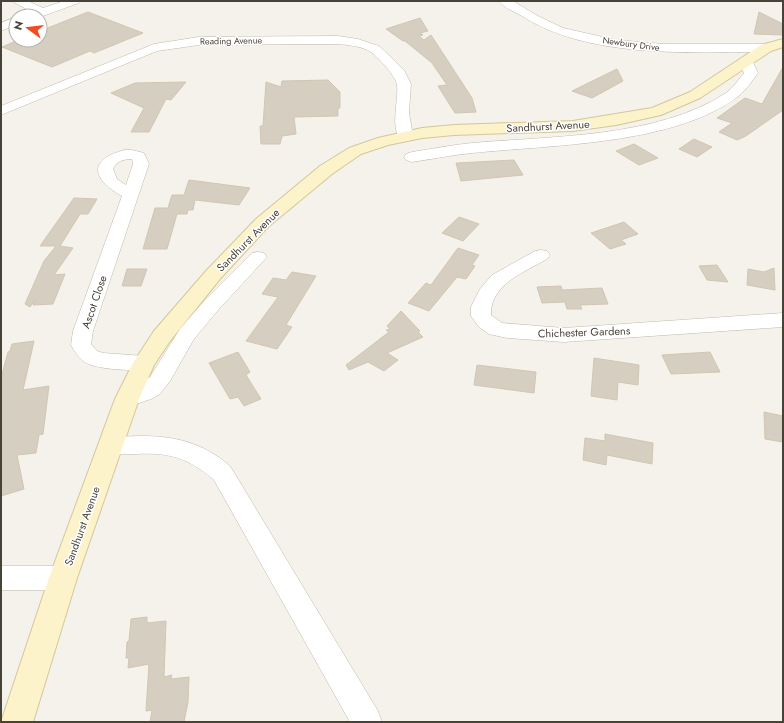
<svg xmlns="http://www.w3.org/2000/svg" width="784" height="723" viewBox="0 0 784 723" font-family="Jost,sans-serif">
  <style>
    .building { fill: #d6cec0; stroke: #d1c6b3 }
    .lines { fill: none; stroke-linecap: round; stroke-linejoin: round }
    .street-casing { stroke: #c0baad; stroke-width: 1 }
    .secondary-casing { stroke: #d3c79a; stroke-width: 2 }
    .street { fill: #fff; fill-rule: evenodd }
    .secondary { fill: #fdf3cb; fill-rule: evenodd }
    .labels { text-anchor: middle; stroke-width: 3; stroke-linejoin: round; paint-order: stroke }
    .far-street-label { font-size: 9px; fill: #484338; stroke: #fff }
    .street-label { font-size: 11px; fill: #484338; stroke: #fff }
  </style>
  <rect width="100%" height="100%" fill="#f4f2ea"/>
  <!-- building -->
  <g class="building">
    <polygon points="88,12 143,33 94,53 90,51 52,67 2,47 18,40 40,40 40,31"/>
    <polygon points="759,12 783,24 783,35 754,34"/>
    <polygon points="420,18 428,31 420,33 423,35 419,36 424,40 431,35 472,98 476,112 455,113 438,86 447,85 432,63 405,41 403,41 386,29"/>
    <polygon points="783,67 783,110 746,136 737,140 719,132 732,123 717,118 745,98 762,104"/>
    <polygon points="617,69 623,81 592,98 572,91"/>
    <polygon points="328,80 340,92 340,108 338,108 338,116 294,117 296,134 282,136 280,144 261,144 260,126 263,126 266,82 281,87 282,81"/>
    <polygon points="186,82 171,100 166,99 149,132 131,132 144,108 111,93 135,83"/>
    <polygon points="694,139 712,147 697,157 679,149"/>
    <polygon points="634,144 658,158 639,165 616,151"/>
    <polygon points="514,160 523,175 461,181 456,163"/>
    <polygon points="189,180 250,188 239,205 195,200 193,210 188,210 187,214 177,214 167,249 143,249 155,208 168,208 172,195 184,195"/>
    <polygon points="74,198 97,199 88,214 80,214 60,246 73,248 54,275 65,274 53,304 33,305 35,300 30,307 25,304 44,261 56,246 40,246"/>
    <polygon points="459,217 479,224 463,241 442,233"/>
    <polygon points="624,222 638,234 621,240 626,244 610,249 591,233"/>
    <polygon points="458,248 479,255 472,265 475,266 466,279 457,277 429,311 408,303 426,283 431,285"/>
    <polygon points="717,265 728,282 707,280 699,266"/>
    <polygon points="774,268 775,290 747,285 748,269 764,272"/>
    <polygon points="127,269 147,269 141,286 122,286"/>
    <polygon points="292,272 316,276 286,325 292,327 277,349 246,341 278,297 262,294 273,278 286,280"/>
    <polygon points="561,286 562,290 602,288 608,304 580,305 582,309 567,309 565,302 542,303 537,287"/>
    <polygon points="401,311 420,331 418,332 423,337 387,353 398,360 384,371 368,362 349,370 346,365 389,332 386,330 390,329 387,326"/>
    <polygon points="34,341 23,390 49,386 43,434 39,435 36,453 17,455 24,489 1,496 1,378 8,352 10,351 12,344"/>
    <polygon points="238,352 250,372 246,375 261,399 244,406 238,397 230,399 209,363"/>
    <polygon points="710,352 720,372 671,374 662,355"/>
    <polygon points="594,358 639,365 638,385 618,382 617,400 591,396"/>
    <polygon points="477,365 536,372 534,393 474,385"/>
    <polygon points="764,412 783,416 783,442 765,439"/>
    <polygon points="605,434 653,443 652,464 607,455 606,465 583,460 585,438 605,441"/>
    <polygon points="147,617 147,623 166,621 164,677 172,675 171,679 189,677 188,702 184,722 150,722 152,710 146,711 149,664 128,668 129,658 126,658 127,642 129,641 131,619"/>
  </g>
  <g class="lines">
    <defs>
      <g id="street">
        <polygon points="13,1 28,1 43,8 64,1 81,1 79,3 40,17 25,16 27,13 32,12 15,3"/>
        <path d="M 499,1 L 513,1 L 538,16 L 563,28 L 616,40 L 664,44 L 766,44 L 770,45 L 772,48 L 770,51 L 766,52 C 689,52 589,59 522,16 C 515,12 504,8 499,1 Z"/>
        <polygon points="16,17 16,25 1,31 1,23"/>
        <path d="M 338,36 L 358,39 L 379,46 L 404,70 L 411,84 L 409,113 L 413,136 L 410,139 L 405,141 L 400,139 C 390,125 399,101 397,85 C 396,76 378,57 371,52 C 362,46 348,45 338,44 L 199,45 L 157,51 L 1,115 L 1,106 L 154,44 L 199,37 Z"/>
        <path d="M 746,57 L 751,58 L 758,73 C 752,81 744,93 736,98 C 672,145 550,145 472,153 C 452,155 432,159 412,162 L 406,160 L 404,157 L 406,154 L 412,152 C 432,149 452,145 472,143 C 552,136 657,138 726,93 C 733,88 739,79 744,73 L 739,61 L 741,58 Z"/>
        <path d="M 125,150 L 132,150 L 144,153 L 149,164 L 93,331 L 91,344 L 97,351 L 103,353 L 144,356 L 151,358 L 155,363 L 151,368 C 138,372 92,370 82,360 C 77,356 74,350 71,345 L 73,331 L 122,196 C 91,179 88,159 125,150 ZM 132,159 L 133,164 L 126,185 L 117,179 L 113,169 C 116,161 124,159 132,159 Z"/>
        <path d="M 541,250 L 547,251 L 550,255 L 547,259 C 525,272 490,284 491,315 L 502,323 L 564,328 L 783,313 L 783,327 L 564,342 L 507,338 L 489,334 L 479,327 L 471,316 L 471,307 L 480,289 L 492,275 L 535,251 Z"/>
        <polygon points="258,252 264,253 267,257 219,309 194,339 170,381 160,394 151,399 127,407 119,405 116,399 119,393 139,386 150,377 180,329 205,300 252,253"/>
        <path d="M 141,436 C 176,436 203,443 230,466 L 378,711 L 382,722 L 350,722 L 214,480 C 189,458 169,452 136,454 C 124,454 113,456 102,452 L 98,446 L 102,440 L 110,437 Z"/>
        <polygon points="1,566 63,566 72,570 76,578 72,586 63,590 1,590"/>
      </g>
      <polygon id="secondary" points="783,39 783,47 771,51 700,98 661,115 616,125 573,131 454,135 422,138 388,145 361,154 332,174 268,227 220,279 170,341 154,365 139,399 77,578 33,722 1,722 49,578 115,399 133,363 154,331 206,271 256,219 320,166 349,148 378,138 422,128 454,125 573,121 652,108 690,92 761,45"/>
    </defs>
    <!-- street casing -->
    <use href="#street" class="street-casing"/>
    <!-- secondary casing -->
    <use href="#secondary" class="secondary-casing"/>
    <!-- street -->
    <use href="#street" class="street"/>
    <!-- secondary -->
    <use href="#secondary" class="secondary"/>
  </g>
  <g class="labels">
    <!-- far-street labels -->
    <g class="far-street-label">
      <text transform="translate(231 41) rotate(-1)" y="3">Reading Avenue</text>
      <text transform="translate(631 44) rotate(8)" y="3">Newbury Drive</text>
    </g>
    <!-- street labels -->
    <g class="street-label">
      <text transform="translate(548 126) rotate(-3)" y="4">Sandhurst Avenue</text>
      <text transform="translate(248 240) rotate(-45)" y="4">Sandhurst Avenue</text>
      <text transform="translate(94 302) rotate(-71)" y="4">Ascot Close</text>
      <text transform="translate(584 332) rotate(-2)" y="4">Chichester Gardens</text>
      <text transform="translate(82 526) rotate(-70)" y="4">Sandhurst Avenue</text>
    </g>
  </g>
  <!-- border -->
  <rect width="784" height="723" fill="none" stroke="#484338" stroke-width="4"/>
  <!-- north arrow -->
  <g transform="translate(28 28) rotate(285)"><circle r="19" fill="#ffffff" stroke="#b6b4af"/>
  <path d="M0-3L7 15L0 10L-7 15Z" fill="#f44921"/>
  <text y="-6" font-size="11" font-weight="bold" text-anchor="middle" fill="#484338">N</text>
  </g>
</svg>
